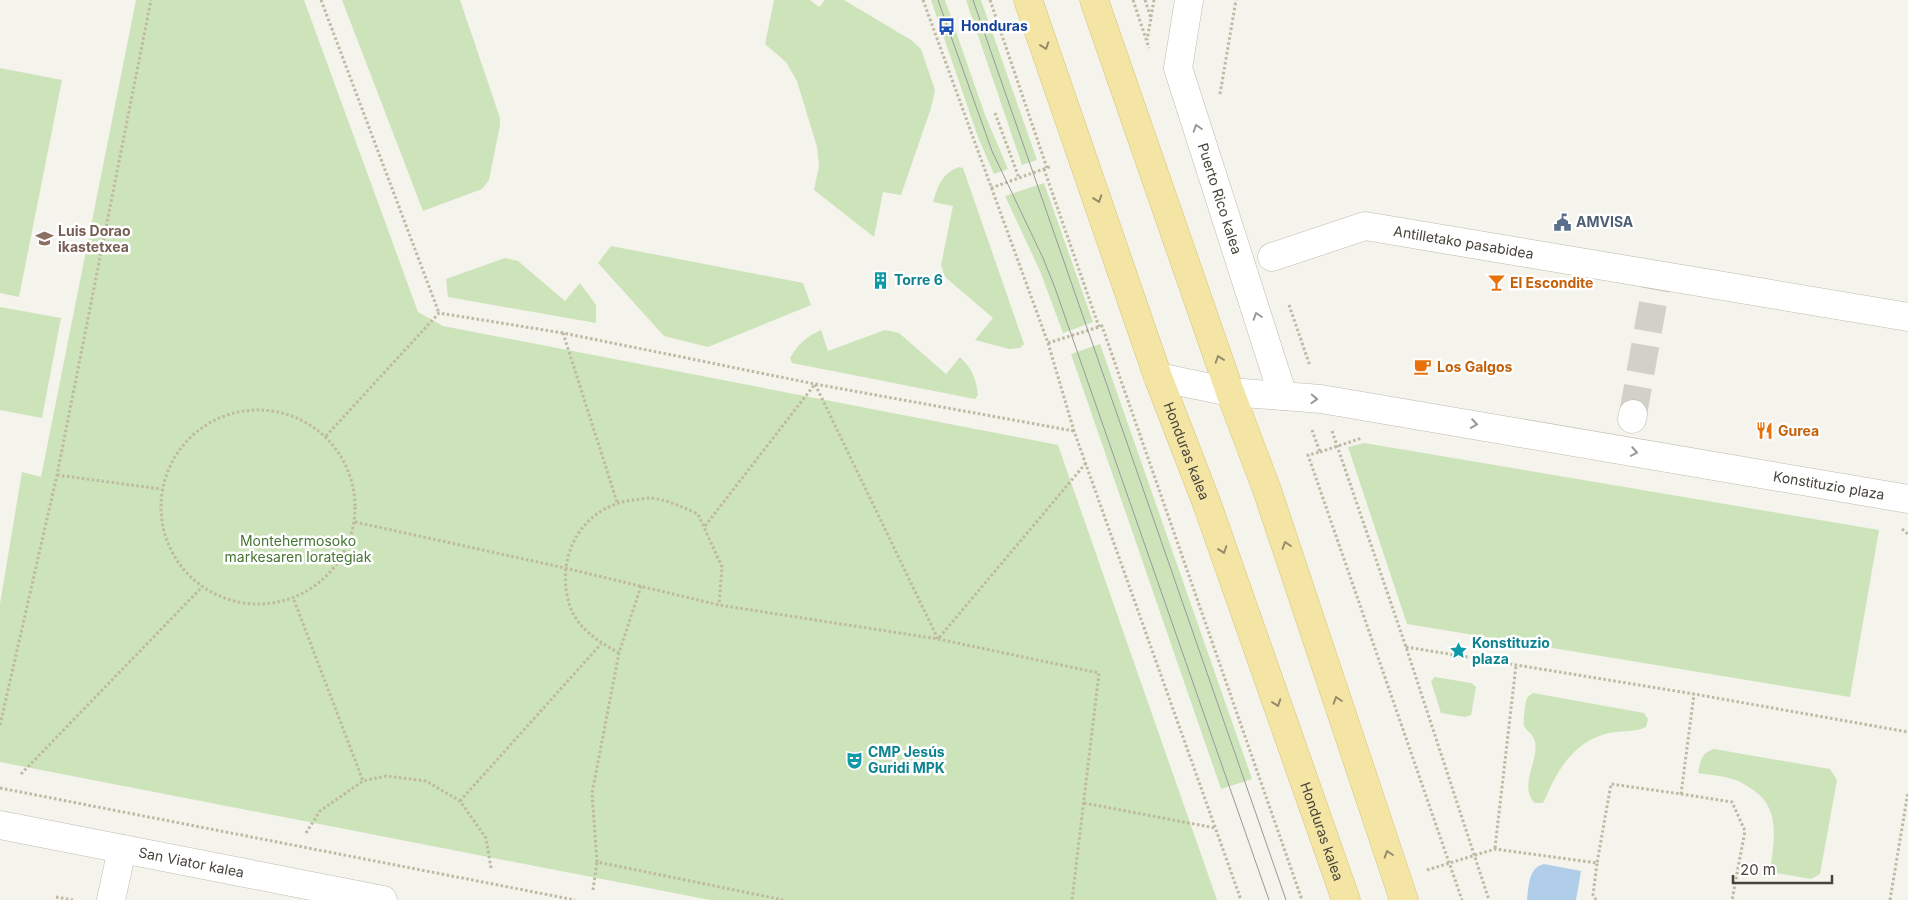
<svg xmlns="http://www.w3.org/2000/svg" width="1908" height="900" viewBox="0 0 1908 900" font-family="Inter,sans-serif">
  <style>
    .green { fill: #cde4ba }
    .water { fill: #b0cdea }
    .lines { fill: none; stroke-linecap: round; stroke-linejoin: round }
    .minor-tunnel { stroke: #d2d0c8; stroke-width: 28; stroke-dasharray: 28 14; stroke-linecap: butt }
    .minor-casing { stroke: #bfbbaf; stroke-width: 29 }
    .major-casing { stroke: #d8c376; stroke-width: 29 }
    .path { stroke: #bfb8a2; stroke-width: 3; stroke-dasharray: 2.5 2.5; stroke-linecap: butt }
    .minor { stroke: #fff; stroke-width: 28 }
    .major { stroke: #f4e5a5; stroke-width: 28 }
    .tram { stroke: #999; stroke-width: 1 }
    .oneway { stroke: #958c6a }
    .oneway2 { stroke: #9a9893 }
    .labels { text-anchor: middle; stroke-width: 5; stroke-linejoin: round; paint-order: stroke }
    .transit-label { font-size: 14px; font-weight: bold; fill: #164399; stroke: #fff; text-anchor: start }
    .street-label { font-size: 14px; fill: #48443a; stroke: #fff }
    .service-label { font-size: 14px; font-weight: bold; fill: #4e5e75; stroke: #fff; text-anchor: start }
    .education-label { font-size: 14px; font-weight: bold; fill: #785e54; stroke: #fff; text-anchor: start }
    .culture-label { font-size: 14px; font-weight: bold; fill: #0d838f; stroke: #fff; text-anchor: start }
    .food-label { font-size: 14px; font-weight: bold; fill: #c56008; stroke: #fff; text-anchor: start }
    .park-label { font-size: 14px; fill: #467533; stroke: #fff }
  </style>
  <rect width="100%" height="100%" fill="#f4f3ec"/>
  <!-- green -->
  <g class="green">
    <polygon points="136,0 304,0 418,312 443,326 1058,445 1217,900 710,900 0,762 0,604 22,472 41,477"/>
    <polygon points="342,0 460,0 500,118 500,125 489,180 482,189 423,211"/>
    <polygon points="774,0 810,0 819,7 825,0 844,0 911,40 921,49 935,90 931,108 901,195 883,192 874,237 814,190 819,166 817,147 797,81 786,62 765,44"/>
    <polygon points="931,0 945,0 985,115 1008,169 994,174 978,137"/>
    <polygon points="966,0 981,0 1037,160 1022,165"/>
    <polygon points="0,68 62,80 19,297 0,293"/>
    <path d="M 959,167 L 963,168 L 1024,344 L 1020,348 L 1009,349 L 975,340 L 993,318 L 945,277 L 941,265 L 953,206 L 933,202 C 938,186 942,173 959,167 Z"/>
    <polygon points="1044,183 1093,322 1063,333 1040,271 1005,196"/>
    <polygon points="611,246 803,283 811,305 708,347 664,336 598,263"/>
    <polygon points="505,258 518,261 565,301 580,283 596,305 596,323 448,297 446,279"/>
    <polygon points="0,307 61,318 42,418 0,410"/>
    <path d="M 821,330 L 828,351 L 885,330 L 899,333 L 946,374 L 960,357 C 972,369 976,378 978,395 L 975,399 L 792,363 L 790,358 C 798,344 806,337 821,330 Z"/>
    <polygon points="1100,344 1252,779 1221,789 1071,354"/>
    <polygon points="1364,443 1879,530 1850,697 1407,624 1348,447"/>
    <polygon points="1435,677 1471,683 1476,687 1471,715 1465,717 1441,713 1431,681"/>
    <path d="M 1533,693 L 1644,713 L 1648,719 L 1646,727 C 1635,733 1618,730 1605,734 C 1580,741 1564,760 1553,782 C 1549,789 1547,796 1543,803 L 1535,803 C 1518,786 1539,761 1535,742 C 1534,734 1527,732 1524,726 C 1523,722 1525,702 1527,698 C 1528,696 1531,695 1533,693 Z"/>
    <path d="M 1714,749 L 1830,769 L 1837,780 L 1820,874 L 1811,879 L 1770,872 C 1774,840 1782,807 1750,788 C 1746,785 1741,782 1736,780 C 1724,776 1711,775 1698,773 C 1701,760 1701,753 1714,749 Z"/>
  </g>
  <!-- water -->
  <path class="water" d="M 1544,864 L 1581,871 L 1576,900 L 1527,900 C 1529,886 1528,868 1544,864 Z"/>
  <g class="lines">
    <!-- minor-tunnel -->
    <polyline class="minor-tunnel" points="1633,414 1656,286"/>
    <defs>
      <g id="minor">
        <path id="s1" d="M 1189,0 L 1178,68 L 1283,396"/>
        <path id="s2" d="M 1272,257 L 1365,226 L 1908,317"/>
        <path id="s3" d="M 1158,377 L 1230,392 L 1321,399 L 1908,499"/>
        <polyline points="1632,419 1633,414"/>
        <path id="s4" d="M 0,825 L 383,900"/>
        <polyline points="111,900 122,849"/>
      </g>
      <g id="major">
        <path id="s5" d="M 1028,0 L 1158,377 L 1207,504 L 1346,900"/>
        <polyline points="1094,0 1230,392 1267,490 1404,900"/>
      </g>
    </defs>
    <!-- minor casing -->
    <use href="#minor" class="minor-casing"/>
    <!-- major casing -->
    <use href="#major" class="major-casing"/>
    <!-- path -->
    <g class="path">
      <polyline points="321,0 439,313"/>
      <polyline points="923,0 1048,343 1074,431 1241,900"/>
      <polyline points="990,0 1047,168"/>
      <polyline points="1133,0 1149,48"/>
      <polyline points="1145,0 1151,18 1147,40"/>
      <polyline points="1151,17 1154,0"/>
      <polyline points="1220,94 1236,0"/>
      <polyline points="995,113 1019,178"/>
      <polyline points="1044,169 1099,327"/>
      <polyline points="991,188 1052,166"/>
      <polyline points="1289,305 1310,366"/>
      <polyline points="1048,343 1102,326 1302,900"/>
      <circle cx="258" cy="507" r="97"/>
      <polyline points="1312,430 1320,452 1308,455 1462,900"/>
      <polyline points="1332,431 1406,647 1489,900"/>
      <polyline points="326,436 439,313 563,333"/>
      <polyline points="1320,452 1362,438"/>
      <polyline points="57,475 161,489"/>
      <polyline points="617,502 563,333 815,384 1074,431"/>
      <polyline points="355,522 565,568 719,605 938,639 1099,673 1072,900"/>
      <polyline points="705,526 815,384 938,639 1086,463"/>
      <polyline points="1902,529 1908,534"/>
      <polyline points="641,586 619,653 592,793 597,862 784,900"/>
      <polyline points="294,600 363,781"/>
      <polyline points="1406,647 1694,694 1908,732"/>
      <path d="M 619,653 C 599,642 575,627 569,603 C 555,556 582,507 632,500 C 638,500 645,498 651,498 C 668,500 682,507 698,514 L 722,567 L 719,605"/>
      <polyline points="0,725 57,475 151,0"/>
      <polyline points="21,774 202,587"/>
      <polyline points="0,788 575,900"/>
      <polyline points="1681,794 1732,802 1745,831 1732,900"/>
      <polyline points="460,801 601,644"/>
      <polyline points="1084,803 1215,828"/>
      <polyline points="306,833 320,811 363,781 386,776 426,781 460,801 486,838 491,868"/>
      <polyline points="1495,848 1516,665"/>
      <polyline points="1427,870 1495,849 1597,863 1611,784 1681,794 1694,694"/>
      <polyline points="593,890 597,862"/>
      <polyline points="56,897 73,900"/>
      <polyline points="1596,900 1593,895 1597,863"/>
      <polyline points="1890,900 1908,792"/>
    </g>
    <!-- minor -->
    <use href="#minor" class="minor"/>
    <!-- major -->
    <use href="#major" class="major"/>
    <!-- tram -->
    <g class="tram">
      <polyline points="938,0 992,151 1043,258 1055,288 1269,900"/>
      <polyline points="973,0 1286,900"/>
    </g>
  </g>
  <!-- one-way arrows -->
  <defs><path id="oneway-chevron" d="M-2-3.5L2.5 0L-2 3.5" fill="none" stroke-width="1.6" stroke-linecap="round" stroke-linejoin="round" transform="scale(1.25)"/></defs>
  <g class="oneway">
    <use href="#oneway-chevron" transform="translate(1045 46) rotate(71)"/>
    <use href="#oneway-chevron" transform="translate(1098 199) rotate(71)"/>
    <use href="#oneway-chevron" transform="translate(1219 359) rotate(-109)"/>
    <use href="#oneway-chevron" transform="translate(1286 545) rotate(-108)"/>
    <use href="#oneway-chevron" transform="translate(1223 550) rotate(71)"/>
    <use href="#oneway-chevron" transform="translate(1337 700) rotate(-108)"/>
    <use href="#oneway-chevron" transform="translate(1277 703) rotate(71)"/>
    <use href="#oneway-chevron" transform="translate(1388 854) rotate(-108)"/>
  </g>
  <g class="oneway2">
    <use href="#oneway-chevron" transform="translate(1197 128) rotate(-108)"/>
    <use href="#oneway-chevron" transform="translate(1257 316) rotate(-108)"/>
    <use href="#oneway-chevron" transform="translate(1314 399) rotate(2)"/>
    <use href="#oneway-chevron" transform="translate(1474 424) rotate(9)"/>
    <use href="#oneway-chevron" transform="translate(1634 452) rotate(10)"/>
  </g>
  <!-- icons -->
  <defs>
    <symbol id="bus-bare" viewBox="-9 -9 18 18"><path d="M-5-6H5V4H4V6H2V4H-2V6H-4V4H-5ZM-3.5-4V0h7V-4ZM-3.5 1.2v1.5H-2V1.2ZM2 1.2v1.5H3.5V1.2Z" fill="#1a4fb4" stroke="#fff" stroke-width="2.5" paint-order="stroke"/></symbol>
    <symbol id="civic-bare" viewBox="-9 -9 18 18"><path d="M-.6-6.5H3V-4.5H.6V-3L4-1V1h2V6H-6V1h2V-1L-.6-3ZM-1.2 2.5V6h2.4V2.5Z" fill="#5c6f8a" stroke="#fff" stroke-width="2.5" paint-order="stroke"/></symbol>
    <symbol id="school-bare" viewBox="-9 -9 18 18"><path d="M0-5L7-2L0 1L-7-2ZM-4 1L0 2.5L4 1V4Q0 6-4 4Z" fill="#8d6e63" stroke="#fff" stroke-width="2.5" paint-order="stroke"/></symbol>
    <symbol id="building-bare" viewBox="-9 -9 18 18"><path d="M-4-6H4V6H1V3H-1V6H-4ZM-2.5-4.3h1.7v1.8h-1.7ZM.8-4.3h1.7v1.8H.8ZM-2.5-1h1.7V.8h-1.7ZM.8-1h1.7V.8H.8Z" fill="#0f9aa8" stroke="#fff" stroke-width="2.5" paint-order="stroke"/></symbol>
    <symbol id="bar-bare" viewBox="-9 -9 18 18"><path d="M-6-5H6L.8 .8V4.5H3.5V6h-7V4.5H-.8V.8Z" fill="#e8710a" stroke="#fff" stroke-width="2.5" paint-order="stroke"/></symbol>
    <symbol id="cafe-bare" viewBox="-9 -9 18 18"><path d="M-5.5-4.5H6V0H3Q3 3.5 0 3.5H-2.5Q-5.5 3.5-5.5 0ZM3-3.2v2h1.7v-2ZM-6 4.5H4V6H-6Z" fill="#e8710a" stroke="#fff" stroke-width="2.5" paint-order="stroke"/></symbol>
    <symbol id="restaurant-bare" viewBox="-9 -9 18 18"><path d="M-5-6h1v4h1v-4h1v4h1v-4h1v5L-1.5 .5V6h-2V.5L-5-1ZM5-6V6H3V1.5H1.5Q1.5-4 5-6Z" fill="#e8710a" stroke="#fff" stroke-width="2.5" paint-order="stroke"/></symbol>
    <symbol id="sight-bare" viewBox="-9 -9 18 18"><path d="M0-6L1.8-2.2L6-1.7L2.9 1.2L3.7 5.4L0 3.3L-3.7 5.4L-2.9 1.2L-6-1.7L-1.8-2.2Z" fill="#0f9aa8" stroke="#fff" stroke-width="2.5" paint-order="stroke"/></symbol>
    <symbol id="theatre-bare" viewBox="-9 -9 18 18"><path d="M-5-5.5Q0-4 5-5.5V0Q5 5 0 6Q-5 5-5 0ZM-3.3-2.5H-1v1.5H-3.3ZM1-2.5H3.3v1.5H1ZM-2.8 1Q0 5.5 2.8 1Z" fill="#0f9aa8" stroke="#fff" stroke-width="2.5" paint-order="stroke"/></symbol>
  </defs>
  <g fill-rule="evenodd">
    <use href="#bus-bare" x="934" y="14" width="25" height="25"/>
    <use href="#civic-bare" x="1550" y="210" width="25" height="25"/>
    <use href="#school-bare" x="32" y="226" width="25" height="25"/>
    <use href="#building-bare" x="868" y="268" width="25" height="25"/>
    <use href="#bar-bare" x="1484" y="270" width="25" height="25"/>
    <use href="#cafe-bare" x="1410" y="354" width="25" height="25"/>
    <use href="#restaurant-bare" x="1752" y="418" width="25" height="25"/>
    <use href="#sight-bare" x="1446" y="638" width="25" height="25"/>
    <use href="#theatre-bare" x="842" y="748" width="25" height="25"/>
  </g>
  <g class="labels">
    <!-- transit labels -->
    <g class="transit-label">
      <text x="961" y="31">Honduras</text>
    </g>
    <!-- street labels -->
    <g class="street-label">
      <text dy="5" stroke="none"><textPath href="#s1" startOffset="206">Puerto Rico kalea</textPath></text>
      <text dy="5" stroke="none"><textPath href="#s2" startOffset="198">Antilletako pasabidea</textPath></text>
      <text dy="5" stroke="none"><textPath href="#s5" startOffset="478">Honduras kalea</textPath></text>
      <text dy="5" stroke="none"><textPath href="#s3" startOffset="680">Konstituzio plaza</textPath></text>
      <text dy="5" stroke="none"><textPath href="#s5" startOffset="882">Honduras kalea</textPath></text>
      <text dy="5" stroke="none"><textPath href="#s4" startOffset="195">San Viator kalea</textPath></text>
    </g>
    <!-- service labels -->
    <g class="service-label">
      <text x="1576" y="227">AMVISA</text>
    </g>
    <!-- education labels -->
    <g class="education-label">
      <text x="58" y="236">Luis Dorao<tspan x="58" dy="16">ikastetxea</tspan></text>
    </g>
    <!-- culture labels -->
    <g class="culture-label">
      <text x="894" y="285">Torre 6</text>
      <text x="1472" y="648">Konstituzio<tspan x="1472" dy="16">plaza</tspan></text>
      <text x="868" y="757">CMP Jesús<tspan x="868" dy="16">Guridi MPK</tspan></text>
    </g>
    <!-- food labels -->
    <g class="food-label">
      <text x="1510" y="288">El Escondite</text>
      <text x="1437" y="372">Los Galgos</text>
      <text x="1778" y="436">Gurea</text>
    </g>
    <!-- park labels -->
    <g class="park-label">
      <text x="298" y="546">Montehermosoko<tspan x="298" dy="16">markesaren lorategiak</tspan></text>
    </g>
  </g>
  <!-- scale -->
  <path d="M1733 875v8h99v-8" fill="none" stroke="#48443a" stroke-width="2.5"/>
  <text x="1740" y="875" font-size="15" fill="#48443a" stroke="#ffffff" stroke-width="4" paint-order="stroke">20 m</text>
</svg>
